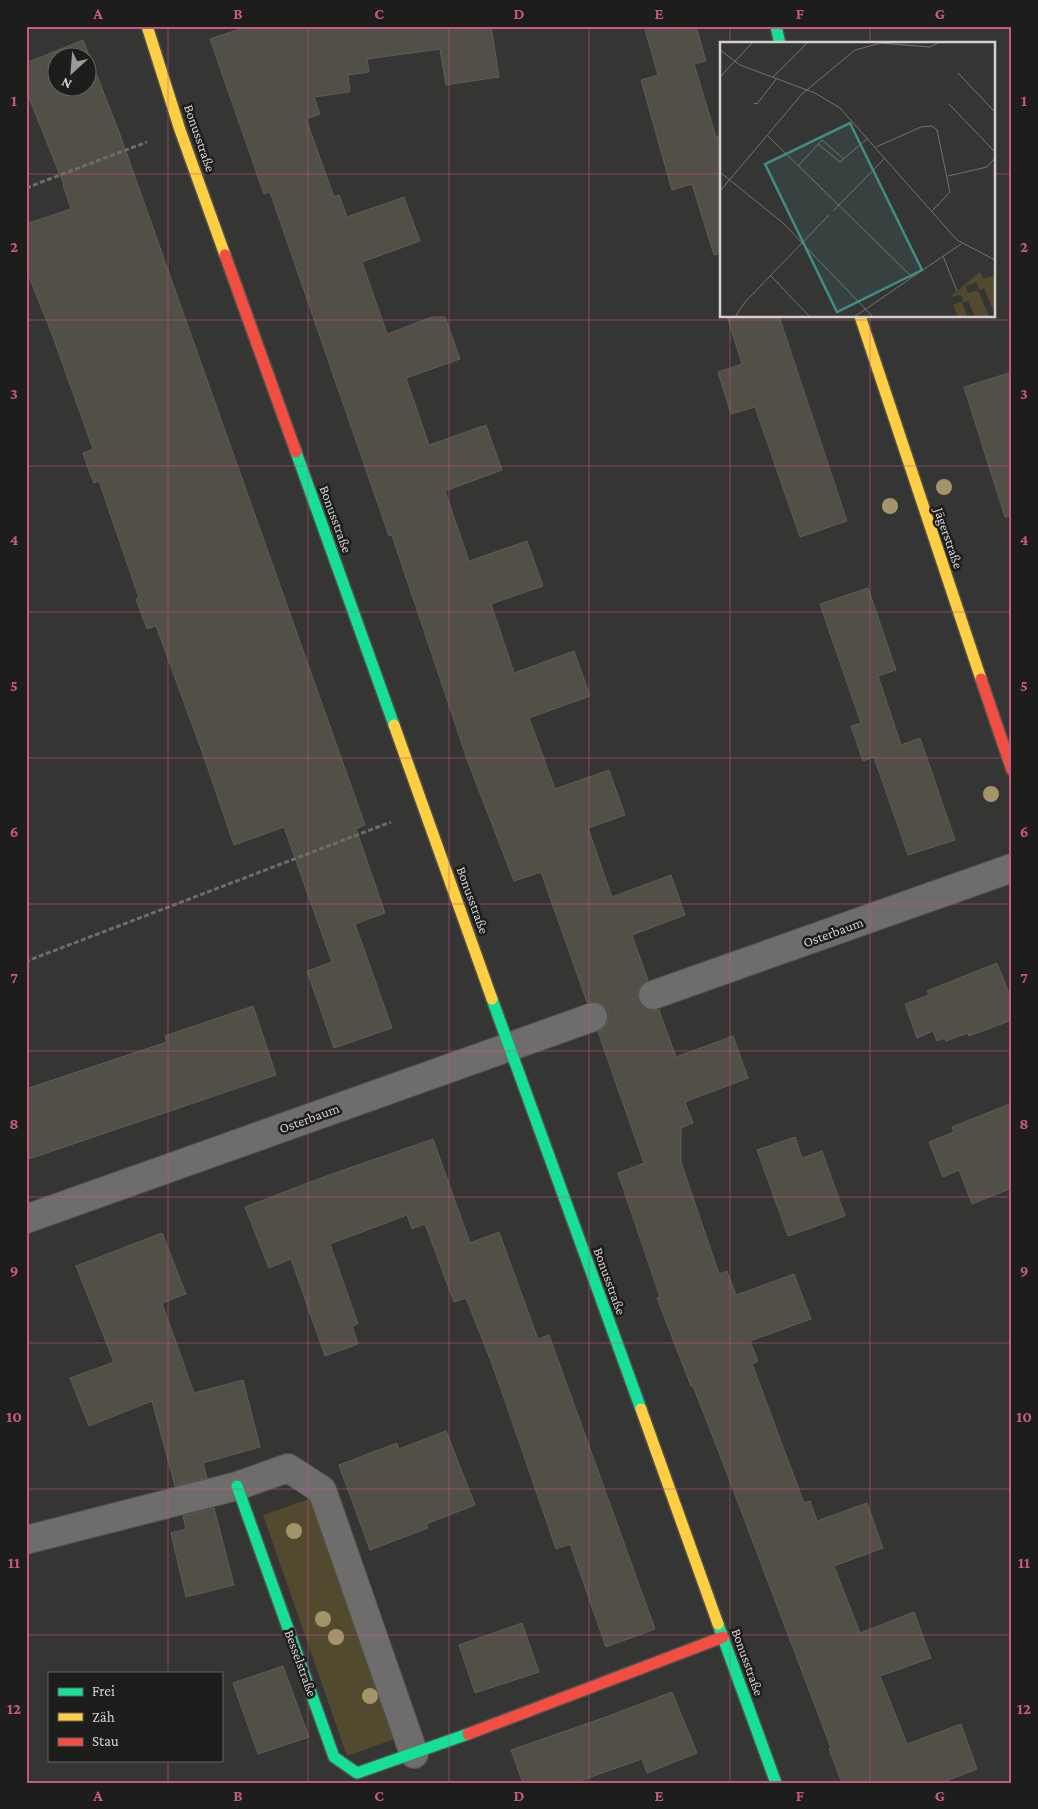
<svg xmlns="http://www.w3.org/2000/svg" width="1038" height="1809" viewBox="0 0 1038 1809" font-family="'Crimson Pro',serif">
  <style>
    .green { fill: #53492e }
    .building { fill: #524f46; stroke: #5d5d5c; fill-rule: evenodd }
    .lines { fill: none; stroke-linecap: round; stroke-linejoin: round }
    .street-casing { stroke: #515150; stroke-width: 30 }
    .fast-casing { stroke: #515150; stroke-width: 14 }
    .slow-casing { stroke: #515150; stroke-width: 14 }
    .jam-casing { stroke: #515150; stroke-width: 14 }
    .path { stroke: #6c6c6b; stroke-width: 3; stroke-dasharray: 5 2.5; stroke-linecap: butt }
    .street { stroke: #6e6d6c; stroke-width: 28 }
    .fast { stroke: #16e098; stroke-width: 11 }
    .slow { stroke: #ffcf43; stroke-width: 11 }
    .jam { stroke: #f24e42; stroke-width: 11 }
    .tree { fill: #a4946a }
    .grid { fill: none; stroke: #c85984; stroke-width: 1; stroke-opacity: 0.55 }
    .labels { text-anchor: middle; stroke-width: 5; stroke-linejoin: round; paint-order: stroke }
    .street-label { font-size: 14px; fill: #d2d1d0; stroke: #1d1d1c }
    .inset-road { fill: none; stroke: #747372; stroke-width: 1 }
    .view { fill: #408d86; fill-opacity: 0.15; stroke: #408d86; stroke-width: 2.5 }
    .inset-edge { fill: none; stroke: #d2d1d0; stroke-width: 2.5 }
    .neatline { fill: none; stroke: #c85984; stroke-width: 2 }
    .grid-label { font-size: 16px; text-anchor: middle; font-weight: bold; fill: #c85984 }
  </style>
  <rect width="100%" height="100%" fill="#353534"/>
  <!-- green -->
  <polygon class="green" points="315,1497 400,1737 347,1756 263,1515"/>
  <!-- building -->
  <g class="building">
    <polygon points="249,26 491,26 499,77 446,85 440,49 367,59 369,72 348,75 350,92 314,97 320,114 306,119 334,197 339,195 347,217 404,197 420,241 362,262 387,334 432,317 445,317 460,359 406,378 429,445 486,425 502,470 445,491 469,561 527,541 543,586 491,604 514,673 574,651 590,696 529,718 555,789 609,770 625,815 588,828 612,897 671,875 685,915 632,935 648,980 641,985 638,992 638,1001 643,1007 650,1010 659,1010 676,1057 733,1036 748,1078 685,1102 693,1123 681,1128 681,1162 719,1274 727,1271 736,1295 794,1274 811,1319 750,1341 758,1361 752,1364 804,1503 810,1501 817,1521 867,1503 883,1548 834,1566 860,1633 914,1612 931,1658 880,1676 907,1744 961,1724 977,1769 941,1783 842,1783 829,1749 831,1748 720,1455 693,1386 691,1386 657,1298 660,1297 618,1173 644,1163 598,1032 605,1027 608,1020 608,1011 603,1005 596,1002 587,1002 541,872 514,881 468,762 392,535 389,536 270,192 264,194 210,39"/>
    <polygon points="644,26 696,26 706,61 694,64 716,137 722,135 722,253 714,255 692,184 672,190 641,80 658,75"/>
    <path d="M 83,40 L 119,132 L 365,825 L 356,829 L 385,913 L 355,924 L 392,1028 L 334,1048 L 307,971 L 332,962 L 284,827 L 234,845 L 204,757 L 156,626 L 147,629 L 136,599 L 139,598 L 99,481 L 94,483 L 88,468 L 83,453 L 93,449 L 52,334 L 26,269 L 26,224 L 71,209 L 63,185 L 64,185 L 26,90 L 26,63 ZM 58,58 L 88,58 L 88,88 L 58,88 Z"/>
    <polygon points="727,316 779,316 847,521 800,537 755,407 731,414 718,372 742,364"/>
    <polygon points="1012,372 1012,516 1005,517 964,387"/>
    <polygon points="868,588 896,670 878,676 901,745 920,738 955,840 908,855 874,757 863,761 851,726 861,723 820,604"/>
    <polygon points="997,963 1012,1001 1012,1020 969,1036 968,1033 946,1041 945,1038 937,1041 933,1031 917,1038 905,1004 929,995 927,991"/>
    <polygon points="253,1006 276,1075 26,1160 26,1089 167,1042 165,1036"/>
    <polygon points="1012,1103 1012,1188 972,1204 959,1170 943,1177 929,1142 954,1132 952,1127"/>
    <polygon points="795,1137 802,1158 822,1151 845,1216 788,1236 757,1150"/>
    <polygon points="433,1139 470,1243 499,1232 538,1339 549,1335 655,1629 606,1647 570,1544 556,1549 494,1369 466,1298 454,1302 425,1224 412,1229 407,1215 330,1244 358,1324 352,1326 358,1344 325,1356 291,1259 269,1268 245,1207 329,1175"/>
    <polygon points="162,1233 186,1294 162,1303 194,1393 243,1380 260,1447 203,1463 207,1478 175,1486 152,1401 89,1426 70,1378 114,1362 76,1266"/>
    <polygon points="446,1431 475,1505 426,1524 428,1528 370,1550 339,1465 397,1443 399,1449"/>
    <polygon points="214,1508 234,1585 186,1597 171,1533 186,1529 183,1516"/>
    <polygon points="522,1623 539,1672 475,1693 459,1645"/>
    <polygon points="283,1666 309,1737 258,1754 233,1683"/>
    <polygon points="672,1692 697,1753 647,1773 642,1759 574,1783 523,1783 511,1750 603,1718"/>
  </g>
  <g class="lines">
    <defs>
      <g id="street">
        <polyline points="653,995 1012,868"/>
        <polyline points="26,1219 593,1017"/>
        <polyline points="26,1540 237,1486 288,1468 322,1490 414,1754"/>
      </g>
      <g id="fast">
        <polyline points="776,26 780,44"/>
        <polyline points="296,452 394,725"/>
        <polyline points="492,999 641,1409"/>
        <polyline points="237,1486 334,1757 357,1773 468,1734"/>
        <polyline points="718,1624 776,1783"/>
      </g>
      <g id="slow">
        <polyline points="147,26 180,130 225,255"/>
        <polyline points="860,316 981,679"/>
        <polyline points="394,725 492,999"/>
        <polyline points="641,1409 718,1624"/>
      </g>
      <g id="jam">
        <polyline points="225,255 296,452"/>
        <polyline points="981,679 1012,770"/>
        <polyline points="468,1734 723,1637"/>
      </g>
    </defs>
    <!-- street casing -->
    <use href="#street" class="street-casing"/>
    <!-- fast casing -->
    <use href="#fast" class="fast-casing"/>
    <!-- slow casing -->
    <use href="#slow" class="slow-casing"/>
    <!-- jam casing -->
    <use href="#jam" class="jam-casing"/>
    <!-- path -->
    <g class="path">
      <polyline points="26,188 147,142"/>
      <polyline points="26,959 27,961 391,822"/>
    </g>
    <!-- street -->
    <use href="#street" class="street"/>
    <!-- fast -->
    <use href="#fast" class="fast"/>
    <!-- slow -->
    <use href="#slow" class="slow"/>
    <!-- jam -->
    <use href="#jam" class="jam"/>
  </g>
  <!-- trees -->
  <g class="tree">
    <circle cx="944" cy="487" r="8"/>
    <circle cx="890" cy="506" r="8"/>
    <circle cx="991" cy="794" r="8"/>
    <circle cx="294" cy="1531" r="8"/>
    <circle cx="323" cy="1619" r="8"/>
    <circle cx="336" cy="1637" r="8"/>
    <circle cx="370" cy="1696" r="8"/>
  </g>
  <!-- grid -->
  <path class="grid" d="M 168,26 L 168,1673M 308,26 L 308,1783M 449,26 L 449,1783M 589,26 L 589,1783M 730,26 L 730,44M 870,26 L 870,44M 26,174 L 722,174M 994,174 L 1012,174M 730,316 L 730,1783M 870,316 L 870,1783M 26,320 L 1012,320M 26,466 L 1012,466M 26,612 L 1012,612M 26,758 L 1012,758M 26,904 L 1012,904M 26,1051 L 1012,1051M 26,1197 L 1012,1197M 26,1343 L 1012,1343M 26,1489 L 1012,1489M 26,1635 L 1012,1635M 168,1760 L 168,1783"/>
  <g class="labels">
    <!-- street labels -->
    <g class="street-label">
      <text transform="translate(200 138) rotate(71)" y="5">Bonusstraße</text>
      <text transform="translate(336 519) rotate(70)" y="5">Bonusstraße</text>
      <text transform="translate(949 538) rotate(71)" y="5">Jägerstraße</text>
      <text transform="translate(473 900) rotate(70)" y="5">Bonusstraße</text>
      <text transform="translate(833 932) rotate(-20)" y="5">Osterbaum</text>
      <text transform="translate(309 1118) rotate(-20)" y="5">Osterbaum</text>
      <text transform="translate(610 1281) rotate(70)" y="5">Bonusstraße</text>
      <text transform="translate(748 1662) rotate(70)" y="5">Bonusstraße</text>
      <text transform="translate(301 1663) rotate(70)" y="5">Besselstraße</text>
    </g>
  </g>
  <!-- overview -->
  <g transform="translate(720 42)">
    <rect width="275" height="275" fill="#353534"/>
    <path d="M 260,230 L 263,237 L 273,234 L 275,239 L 275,273 L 264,246 L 259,248 L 257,240 L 246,244 L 248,251 L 258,248 L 269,275 L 255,275 L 248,259 L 242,261 L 248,275 L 238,275 L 233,263 L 243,259 L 241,253 L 230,255 Z" fill="#53492e"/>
    <path class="inset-road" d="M 0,8 L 20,23 L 95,51 L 120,66 L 237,198 L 275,218M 238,31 L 275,70M 0,35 L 33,0M 53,35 L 88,0M 34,61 L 37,62 L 57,36M 229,62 L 275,110M 48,94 L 192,235M 98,102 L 120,120 L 148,96M 156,105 L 201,85 L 212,84 L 217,88 L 230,150 L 211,170M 78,124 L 102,98 L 124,117M 0,130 L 63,181 L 153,275M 228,134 L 267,125 L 275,116M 0,149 L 82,52 L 135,8 L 161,1 L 210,5 L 220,0M 113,169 L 165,116M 223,214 L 237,249M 51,234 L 90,275M 15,275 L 25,260 L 109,173M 134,275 L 241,202"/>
    <path class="view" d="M 130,81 L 202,228 L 117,270 L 45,122 Z"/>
    <rect width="275" height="275" class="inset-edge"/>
  </g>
  <!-- border -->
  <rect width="1038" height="1809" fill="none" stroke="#1d1d1c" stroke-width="55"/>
  <!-- legend -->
  <rect x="48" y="1672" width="175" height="90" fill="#1d1d1c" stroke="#656564"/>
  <rect x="58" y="1688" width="25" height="8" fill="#16e098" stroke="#656564"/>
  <text x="92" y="1696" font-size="15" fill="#d2d1d0">Frei</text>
  <rect x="58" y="1713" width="25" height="8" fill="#ffcf43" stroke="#656564"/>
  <text x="92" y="1722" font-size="15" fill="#d2d1d0">Zäh</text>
  <rect x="58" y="1738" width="25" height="8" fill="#f24e42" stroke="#656564"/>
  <text x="92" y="1746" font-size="15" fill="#d2d1d0">Stau</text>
  <!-- north arrow -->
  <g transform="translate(72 72) rotate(206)"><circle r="24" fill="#1d1d1c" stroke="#656564"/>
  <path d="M0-4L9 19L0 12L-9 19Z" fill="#9b9a99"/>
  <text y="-8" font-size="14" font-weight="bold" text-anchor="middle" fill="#d2d1d0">N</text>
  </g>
  <rect x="28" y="28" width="982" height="1754" class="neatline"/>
  <g class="grid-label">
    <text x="98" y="19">A</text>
    <text x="238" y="19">B</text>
    <text x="379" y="19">C</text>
    <text x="519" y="19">D</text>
    <text x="659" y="19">E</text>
    <text x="800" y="19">F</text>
    <text x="940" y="19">G</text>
    <text x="14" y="106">1</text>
    <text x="1024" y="106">1</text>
    <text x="14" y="252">2</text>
    <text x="1024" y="252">2</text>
    <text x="14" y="399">3</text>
    <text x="1024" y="399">3</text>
    <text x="14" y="545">4</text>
    <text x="1024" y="545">4</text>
    <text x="14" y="691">5</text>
    <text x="1024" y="691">5</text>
    <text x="14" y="837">6</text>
    <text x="1024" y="837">6</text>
    <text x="14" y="983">7</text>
    <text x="1024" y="983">7</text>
    <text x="14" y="1129">8</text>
    <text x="1024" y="1129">8</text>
    <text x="14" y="1276">9</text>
    <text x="1024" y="1276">9</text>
    <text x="14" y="1422">10</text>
    <text x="1024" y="1422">10</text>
    <text x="14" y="1568">11</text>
    <text x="1024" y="1568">11</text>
    <text x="14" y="1714">12</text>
    <text x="1024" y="1714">12</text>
    <text x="98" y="1801">A</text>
    <text x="238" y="1801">B</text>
    <text x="379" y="1801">C</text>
    <text x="519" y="1801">D</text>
    <text x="659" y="1801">E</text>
    <text x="800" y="1801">F</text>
    <text x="940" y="1801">G</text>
  </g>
</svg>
